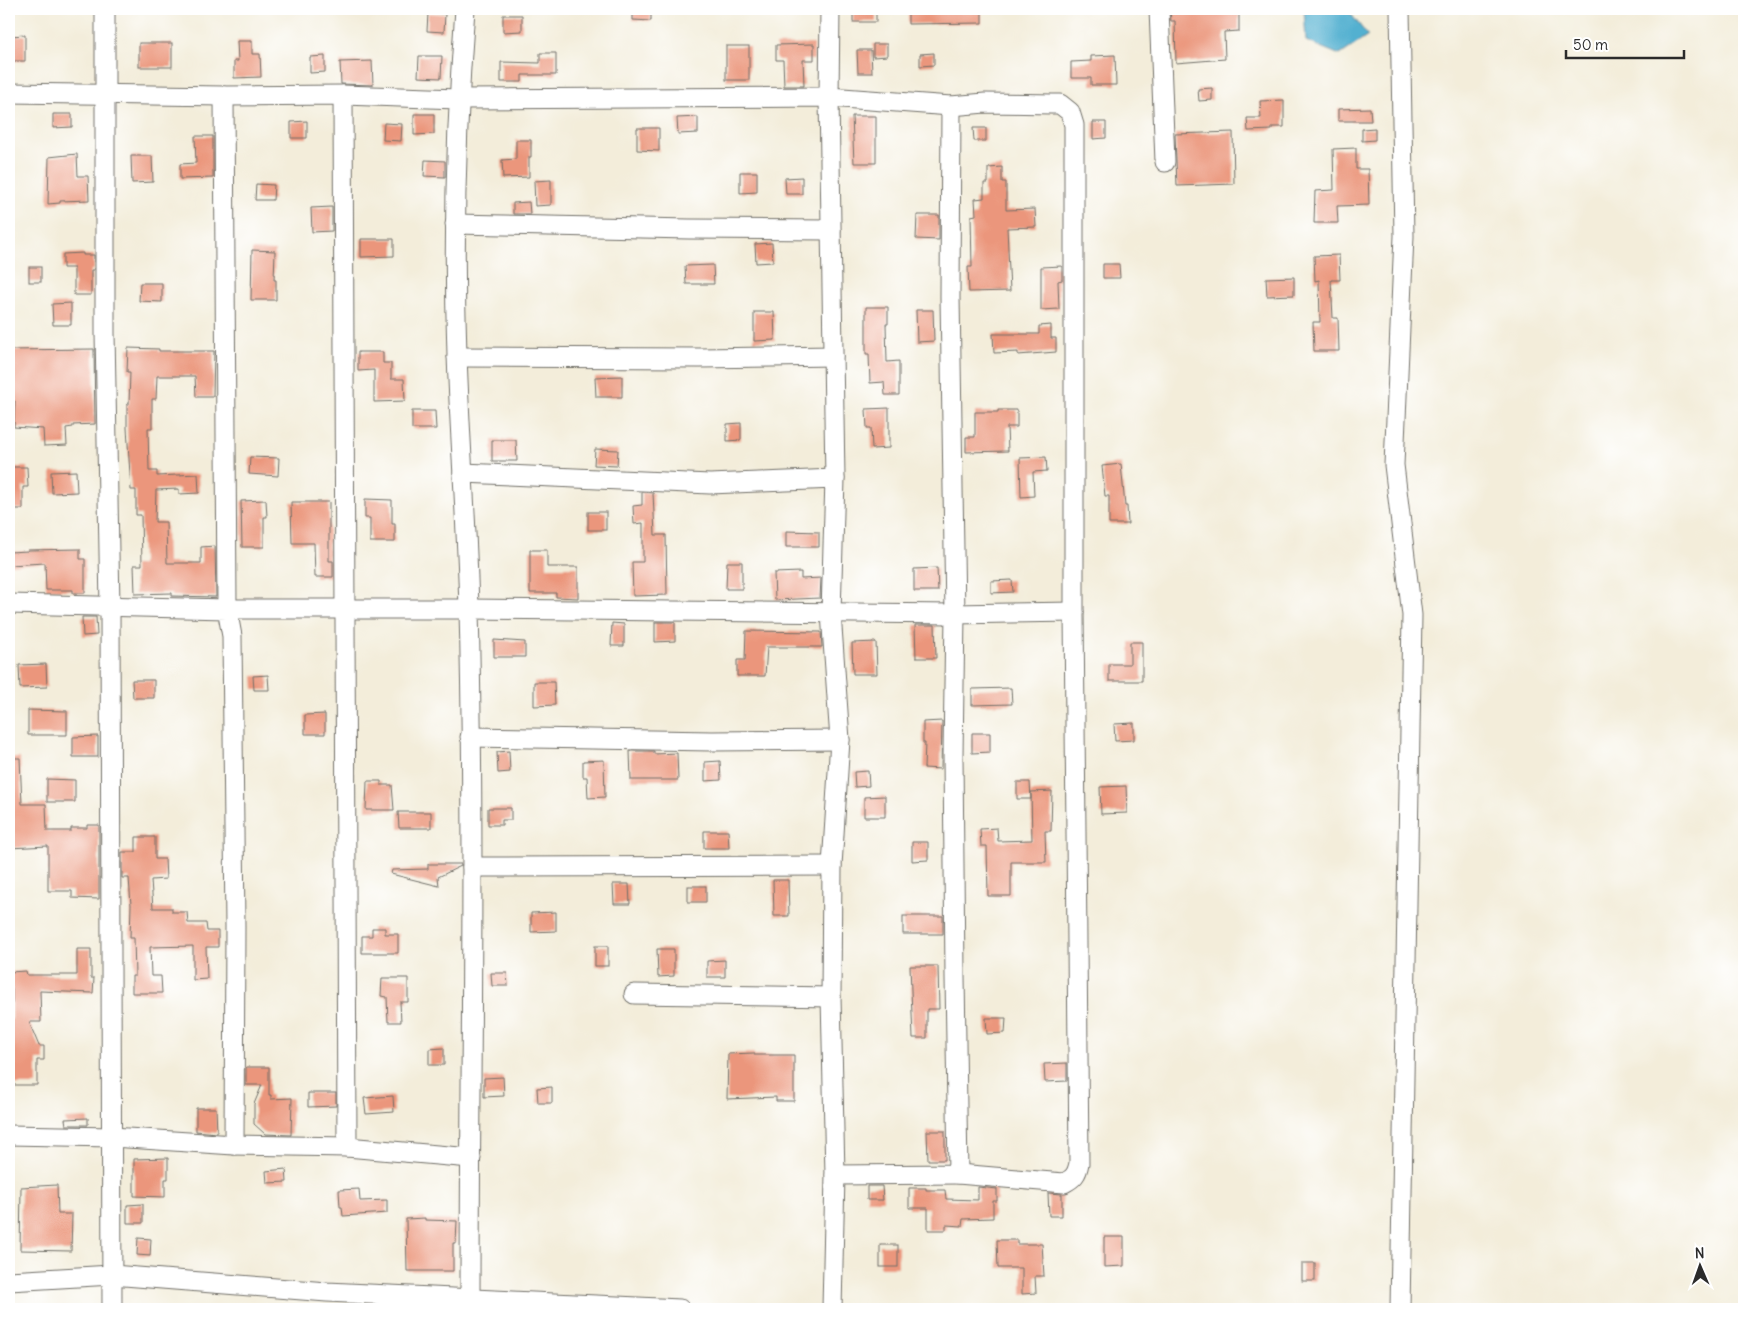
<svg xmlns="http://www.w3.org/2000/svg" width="1753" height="1318" viewBox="0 0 1753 1318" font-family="Delius,sans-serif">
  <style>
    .water { fill: #52b0d0; stroke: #3e6e7e }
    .building { fill: #eb967b }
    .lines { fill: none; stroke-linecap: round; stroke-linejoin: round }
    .minor-casing { stroke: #716f68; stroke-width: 21 }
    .minor { stroke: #fff; stroke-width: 19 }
  </style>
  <rect width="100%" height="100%" fill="#fff"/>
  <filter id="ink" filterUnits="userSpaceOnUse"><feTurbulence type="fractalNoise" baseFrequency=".02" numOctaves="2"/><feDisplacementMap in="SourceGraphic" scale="10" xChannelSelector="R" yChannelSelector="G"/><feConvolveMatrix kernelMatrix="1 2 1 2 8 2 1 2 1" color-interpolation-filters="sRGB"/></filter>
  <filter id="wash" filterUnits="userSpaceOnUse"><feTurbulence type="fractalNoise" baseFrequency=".0096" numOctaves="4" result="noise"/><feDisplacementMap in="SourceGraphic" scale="20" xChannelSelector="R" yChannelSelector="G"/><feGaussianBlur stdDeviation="1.12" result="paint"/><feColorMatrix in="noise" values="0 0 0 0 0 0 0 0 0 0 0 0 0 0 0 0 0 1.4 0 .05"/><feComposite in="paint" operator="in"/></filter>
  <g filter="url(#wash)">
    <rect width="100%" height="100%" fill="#f3edda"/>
    <!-- water -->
    <polygon class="water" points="1304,9 1347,9 1368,36 1340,55 1306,41"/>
    <g id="blocks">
      <!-- building -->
      <g class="building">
        <polygon points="633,9 651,9 651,21 633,20"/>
        <rect x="853" y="9" width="23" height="13"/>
        <polygon points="908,9 982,9 982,23 908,24"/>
        <polygon points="1170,9 1239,9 1239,31 1224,32 1225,59 1176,63 1175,21 1171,21"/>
        <polygon points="428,13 445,14 444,32 427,31"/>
        <polygon points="503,15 522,15 522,31 503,32"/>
        <polygon points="25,35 25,61 9,61 9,36"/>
        <polygon points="237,41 252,41 252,54 260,54 261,77 234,78 234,61 238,61"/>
        <rect x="139" y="43" width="33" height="24"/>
        <polygon points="814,44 814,60 803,60 804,86 784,86 783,60 776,60 776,45"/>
        <polygon points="873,44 887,44 887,56 873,57"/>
        <rect x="726" y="46" width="23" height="34"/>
        <polygon points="857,50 871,50 872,73 858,73"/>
        <polygon points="540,53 556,53 556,75 522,75 522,82 501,82 501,62 540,63"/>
        <polygon points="934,53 934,65 920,66 920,54"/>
        <polygon points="1115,55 1116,85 1091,85 1091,78 1071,78 1071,62 1091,61 1091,56"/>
        <polygon points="325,56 325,72 310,73 310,57"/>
        <polygon points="419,56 442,56 441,78 418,77"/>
        <polygon points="372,61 373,85 341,84 340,62"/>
        <polygon points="1212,88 1212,100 1199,101 1198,89"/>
        <polygon points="1284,100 1284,127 1272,127 1272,130 1248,131 1247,118 1261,118 1260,101"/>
        <polygon points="1370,108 1371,121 1338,121 1338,109"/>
        <polygon points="53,114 72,114 72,127 53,128"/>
        <polygon points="414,114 434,114 434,134 414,135"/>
        <polygon points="852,116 876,116 876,163 854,163"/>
        <polygon points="698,117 698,133 678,134 677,118"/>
        <polygon points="307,121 307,138 291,138 291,122"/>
        <polygon points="1093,122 1106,122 1106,138 1093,139"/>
        <polygon points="384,123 402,124 401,141 383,140"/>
        <polygon points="637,128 659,128 659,151 637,150"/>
        <polygon points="973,128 986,128 986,141 974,141"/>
        <polygon points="1375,128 1375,140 1362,141 1362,129"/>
        <polygon points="1233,132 1234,184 1177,186 1175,134"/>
        <polygon points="195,136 213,136 213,178 180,179 180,164 196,163"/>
        <polygon points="516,140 531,140 531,157 529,157 529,177 503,178 502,160 516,159"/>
        <polygon points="1356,148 1356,169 1368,169 1369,205 1337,206 1338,223 1314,223 1315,191 1334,190 1333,149"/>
        <polygon points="77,154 78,176 88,176 89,200 60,201 60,203 48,204 49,157"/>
        <polygon points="131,156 152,156 153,182 132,183"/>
        <polygon points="425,160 445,161 445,177 424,176"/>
        <polygon points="1002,167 1002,182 1006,182 1006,210 1035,209 1036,227 1007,228 1010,291 969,292 968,267 972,267 971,216 976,215 975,199 984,198 984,183 988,183 988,168"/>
        <polygon points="740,172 757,172 757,192 740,193"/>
        <polygon points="802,177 802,194 786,194 785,178"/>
        <polygon points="551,180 551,205 535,206 534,181"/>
        <polygon points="256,184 274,185 273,200 255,200"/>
        <polygon points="529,202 530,214 513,214 513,203"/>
        <polygon points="332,207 332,231 312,232 311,208"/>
        <polygon points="917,215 939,215 939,240 916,239"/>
        <polygon points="361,239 394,239 394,256 361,257"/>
        <polygon points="772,243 773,262 756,263 755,244"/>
        <polygon points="252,250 275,251 274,280 276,280 276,300 251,300"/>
        <polygon points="83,253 83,255 94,255 94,270 91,270 91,295 74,295 74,268 63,268 63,254"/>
        <polygon points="1339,255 1340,280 1331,280 1333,318 1338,318 1339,351 1314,351 1313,322 1320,322 1319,280 1315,281 1314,256"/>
        <polygon points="1103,264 1119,264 1120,278 1103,278"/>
        <polygon points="713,265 714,284 686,284 685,266"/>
        <polygon points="1062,266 1062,280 1058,281 1059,309 1041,310 1041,267"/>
        <rect x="29" y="267" width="12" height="15"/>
        <polygon points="1294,277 1294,295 1267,296 1266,278"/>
        <polygon points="140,283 162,283 162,302 139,301"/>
        <polygon points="71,303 71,325 53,325 52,304"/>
        <polygon points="866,307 888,307 888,324 886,324 887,362 899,361 899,395 885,395 884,382 870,383 869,354 866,354"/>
        <polygon points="916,310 933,310 934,341 917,342"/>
        <polygon points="754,312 774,312 775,340 754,341"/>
        <polygon points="1051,325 1051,338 1056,338 1056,352 1018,355 1018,352 994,353 993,334 1039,334 1039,326"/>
        <polygon points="128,348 159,349 159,351 214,351 213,397 196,397 195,376 157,376 156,399 152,399 152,428 148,428 149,471 157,471 157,476 198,474 199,493 179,494 179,489 156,490 155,522 166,522 167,563 201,563 201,547 215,546 216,597 172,596 172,593 135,594 134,565 142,565 141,515 136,515 136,490 131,490 127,428 127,404 129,404 130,372 127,372"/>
        <polygon points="94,349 95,424 73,425 73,427 66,428 67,445 44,446 43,429 14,427 15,401 9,401 9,350"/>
        <polygon points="358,352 383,352 383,363 391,363 391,379 404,379 405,401 374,402 374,370 358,371"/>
        <polygon points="622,376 622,397 596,397 595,377"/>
        <polygon points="889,408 889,448 872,449 871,428 867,428 866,409"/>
        <polygon points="998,410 1017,410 1017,427 1007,427 1008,451 966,452 966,437 975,437 975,412 998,412"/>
        <polygon points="412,411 435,411 436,429 412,429"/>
        <polygon points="741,423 741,440 727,441 727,424"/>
        <polygon points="492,440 516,440 517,461 492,461"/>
        <polygon points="595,449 618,450 617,466 594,465"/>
        <polygon points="250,457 279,458 278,476 249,474"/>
        <polygon points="1046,457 1047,471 1033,472 1034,496 1021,497 1020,458"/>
        <polygon points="1121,464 1125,506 1127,506 1128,524 1109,524 1109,496 1105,496 1102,466"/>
        <polygon points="9,467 27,467 28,487 23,487 23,509 9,509"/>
        <polygon points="76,471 77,492 52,493 51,472"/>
        <polygon points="642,492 653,493 655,535 666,535 667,595 633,596 632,562 643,562 643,523 634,524 633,506 642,505"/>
        <polygon points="365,499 392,500 392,524 395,524 395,542 370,542 370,518 365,518"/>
        <polygon points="266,500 267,517 264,517 264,547 242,547 241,501"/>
        <polygon points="291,502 329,502 329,561 333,561 333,577 315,577 314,543 292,543"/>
        <rect x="588" y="512" width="18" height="18"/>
        <polygon points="786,531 819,532 819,547 786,547"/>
        <polygon points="80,549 80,559 85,559 85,593 73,593 73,590 46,590 45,563 9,565 9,552 28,551 28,550"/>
        <polygon points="530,550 547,550 547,567 578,567 578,598 556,597 556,593 530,593"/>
        <polygon points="727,562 742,562 742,589 726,589"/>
        <polygon points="937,568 938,591 914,591 914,569"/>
        <polygon points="801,572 801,579 821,578 820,598 775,600 774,573"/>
        <polygon points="1012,580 1013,592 991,593 991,581"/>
        <polygon points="82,617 96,617 97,635 83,636"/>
        <polygon points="655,622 675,622 675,641 655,642"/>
        <polygon points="612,623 624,624 624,646 611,646"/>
        <polygon points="915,625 935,625 936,658 916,658"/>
        <polygon points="746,631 821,632 822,647 767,647 765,676 737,676 737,660 745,660"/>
        <polygon points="494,640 525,642 525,657 494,657"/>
        <polygon points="876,642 877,674 853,674 852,643"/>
        <polygon points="1130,642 1142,642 1142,681 1109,681 1109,664 1130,664"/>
        <polygon points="46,664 47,687 20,688 19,665"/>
        <polygon points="268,675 269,690 254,690 253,676"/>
        <polygon points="132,680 154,680 154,698 133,698"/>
        <polygon points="534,682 554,682 555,705 534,706"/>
        <polygon points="1011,688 1012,704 972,705 972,689"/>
        <polygon points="28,710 67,711 67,735 28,735"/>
        <polygon points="325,714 325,734 305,734 305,715"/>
        <polygon points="942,721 941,769 924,768 925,743 923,743 923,722"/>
        <polygon points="1134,723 1134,740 1115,741 1114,724"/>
        <polygon points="972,733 990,733 990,752 972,753"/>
        <polygon points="98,736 98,757 73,757 73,737"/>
        <polygon points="509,751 510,772 498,773 497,752"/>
        <polygon points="630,751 654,751 654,754 677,753 678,780 631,780"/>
        <polygon points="9,758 20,758 22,804 46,804 47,831 71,831 71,828 87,828 87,825 99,825 99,899 72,898 72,891 48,891 48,846 9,848"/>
        <polygon points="604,760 605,797 588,798 587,777 583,777 583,761"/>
        <polygon points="720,761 721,780 705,781 705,762"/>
        <polygon points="868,771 869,786 855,787 854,772"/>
        <polygon points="47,779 75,780 75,802 47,802"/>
        <polygon points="367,781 381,781 381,785 392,785 394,810 366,810"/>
        <polygon points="1017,782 1030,782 1031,799 1017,799"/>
        <polygon points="1126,786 1127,813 1101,814 1100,787"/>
        <polygon points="1052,791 1051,831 1045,831 1046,862 1011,862 1011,896 988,896 987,846 981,846 980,829 997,828 998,841 1032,840 1031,792"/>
        <polygon points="885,796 885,817 864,817 864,797"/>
        <polygon points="488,808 511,808 511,820 502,820 502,825 488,825"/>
        <polygon points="398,812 431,812 431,828 399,828"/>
        <polygon points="704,831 728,831 729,848 704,848"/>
        <polygon points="136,837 155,837 155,859 165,859 166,879 151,880 153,908 172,908 172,912 187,912 188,923 206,923 207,931 218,931 218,947 206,947 207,979 193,980 193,946 150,947 151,976 161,976 162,993 132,993 132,976 135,976 134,938 130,938 131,905 129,878 122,878 122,852 136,852"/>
        <polygon points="912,842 928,842 928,860 912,861"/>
        <polygon points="428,864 461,864 461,866 438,877 439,886 391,874 392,870 428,869"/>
        <polygon points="773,880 788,880 789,916 774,916"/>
        <polygon points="613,884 629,884 630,904 614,904"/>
        <rect x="688" y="886" width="18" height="16"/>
        <polygon points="556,912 556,931 531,932 531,913"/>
        <rect x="903" y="916" width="40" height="18"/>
        <polygon points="372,928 385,928 385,934 398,934 398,953 362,953 362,936 372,936"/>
        <rect x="595" y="946" width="13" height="20"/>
        <polygon points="77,949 91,949 91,978 94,978 93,993 40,991 41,1022 29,1022 39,1046 44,1046 44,1060 37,1060 37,1085 9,1085 9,1019 12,1019 12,989 9,989 9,972 26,971 27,975 77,975"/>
        <polygon points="657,949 674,949 674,976 658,977"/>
        <polygon points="725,960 725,977 707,977 707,961"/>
        <polygon points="910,966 938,966 939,1009 927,1009 927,1038 913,1038"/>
        <polygon points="491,973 507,973 508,986 492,986"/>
        <polygon points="382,978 408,978 408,1002 400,1002 401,1022 388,1022 387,997 381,996"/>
        <polygon points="986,1018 1006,1018 1005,1033 987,1034"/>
        <polygon points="444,1048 444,1065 429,1065 429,1049"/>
        <polygon points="754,1053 754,1055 794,1055 794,1101 776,1101 776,1097 727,1099 728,1054"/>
        <polygon points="1067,1063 1067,1081 1045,1082 1044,1064"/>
        <polygon points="246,1067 269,1067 269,1095 271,1095 271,1099 292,1098 291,1135 265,1134 254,1124 254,1104 262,1085 246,1085"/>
        <polygon points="503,1077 504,1096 484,1097 484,1078"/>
        <polygon points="552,1087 552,1103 538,1103 537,1088"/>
        <polygon points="308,1093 336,1093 336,1106 308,1107"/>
        <polygon points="393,1096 394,1112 366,1114 364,1098"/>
        <polygon points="196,1108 216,1108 217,1133 196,1131"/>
        <polygon points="88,1118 88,1125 66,1125 65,1119"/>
        <polygon points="927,1131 945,1131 945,1160 928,1160"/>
        <polygon points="168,1158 168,1179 165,1179 165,1197 134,1196 134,1159"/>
        <polygon points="286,1169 287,1182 267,1183 266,1171"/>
        <polygon points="57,1185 58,1214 72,1214 71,1251 20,1250 21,1187"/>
        <polygon points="867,1186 882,1186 883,1200 867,1200"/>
        <polygon points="978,1187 997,1189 997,1201 993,1201 993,1218 963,1219 962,1226 946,1225 946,1230 928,1230 928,1208 909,1208 909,1188 926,1188 926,1190 945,1190 946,1199 978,1200"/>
        <polygon points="359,1189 360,1201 387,1200 387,1213 343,1216 342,1207 340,1207 339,1190"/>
        <polygon points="1048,1193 1062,1194 1062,1216 1049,1216"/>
        <polygon points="143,1204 143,1223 127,1223 127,1205"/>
        <polygon points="425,1218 425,1220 457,1221 456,1243 453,1243 453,1271 407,1271 406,1219"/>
        <polygon points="1104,1237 1124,1237 1124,1266 1104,1267"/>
        <polygon points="138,1238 151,1239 150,1256 137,1255"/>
        <polygon points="997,1240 1017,1240 1017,1244 1042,1244 1044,1276 1035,1276 1036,1293 1022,1294 1022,1268 998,1268"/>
        <rect x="880" y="1245" width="18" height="22"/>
        <rect x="1302" y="1263" width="13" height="18"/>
      </g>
    </g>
  </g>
  <g filter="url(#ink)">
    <use href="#blocks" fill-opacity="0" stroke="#716f68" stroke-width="1"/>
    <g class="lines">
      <defs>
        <g id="minor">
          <polyline points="105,9 105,333 110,607 112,1309"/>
          <path d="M 465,9 C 456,125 453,239 457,355 C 460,440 467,525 469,610 C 475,843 470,1076 470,1309"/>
          <polyline points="830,9 829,97 835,479 831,613 840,740 832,866 831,997 835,1175 832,1309"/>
          <polyline points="1159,9 1165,162"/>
          <polyline points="1400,9 1404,236 1394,465 1412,615 1400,1309"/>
          <path d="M 9,93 L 224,96 L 343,95 L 458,99 L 829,97 L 951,106 L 985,103 L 1052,104 L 1060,104 L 1070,112 L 1074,125 L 1074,612 L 1079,1163 C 1077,1174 1074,1178 1064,1183 L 958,1174"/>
          <polyline points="343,95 347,1147"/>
          <polyline points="224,96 227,609 469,609 955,614 1074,612"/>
          <polyline points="455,224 689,229 831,230"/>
          <polyline points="457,357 700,358 833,356"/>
          <polyline points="463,473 710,484 835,479"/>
          <polyline points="9,604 227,609 232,636 235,926 234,1145"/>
          <polyline points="470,737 712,741 840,740"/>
          <polyline points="472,867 832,866"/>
          <polyline points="634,994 831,997"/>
          <polyline points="9,1135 112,1137 234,1145 347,1147 471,1158"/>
          <polyline points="835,1175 958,1174 955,976 953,755 955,614 950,297 951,106"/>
          <polyline points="9,1281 112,1275 327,1292 680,1309"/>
        </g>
      </defs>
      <!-- minor casing -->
      <use href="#minor" class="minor-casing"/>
      <!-- minor -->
      <use href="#minor" class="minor"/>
    </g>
  </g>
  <!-- margin -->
  <rect width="1753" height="1318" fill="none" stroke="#fff" stroke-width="30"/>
  <!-- north arrow -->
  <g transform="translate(1700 1266) rotate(358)" stroke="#ffffff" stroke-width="4" paint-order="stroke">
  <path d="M0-4L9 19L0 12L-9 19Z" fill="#2b2b2b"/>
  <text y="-8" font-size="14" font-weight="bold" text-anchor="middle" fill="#2b2b2b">N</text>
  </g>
  <!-- scale -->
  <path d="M1566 50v8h118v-8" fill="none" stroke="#2b2b2b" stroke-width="2.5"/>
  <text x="1573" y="50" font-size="15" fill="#2b2b2b" stroke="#ffffff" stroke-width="4" paint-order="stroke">50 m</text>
</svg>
